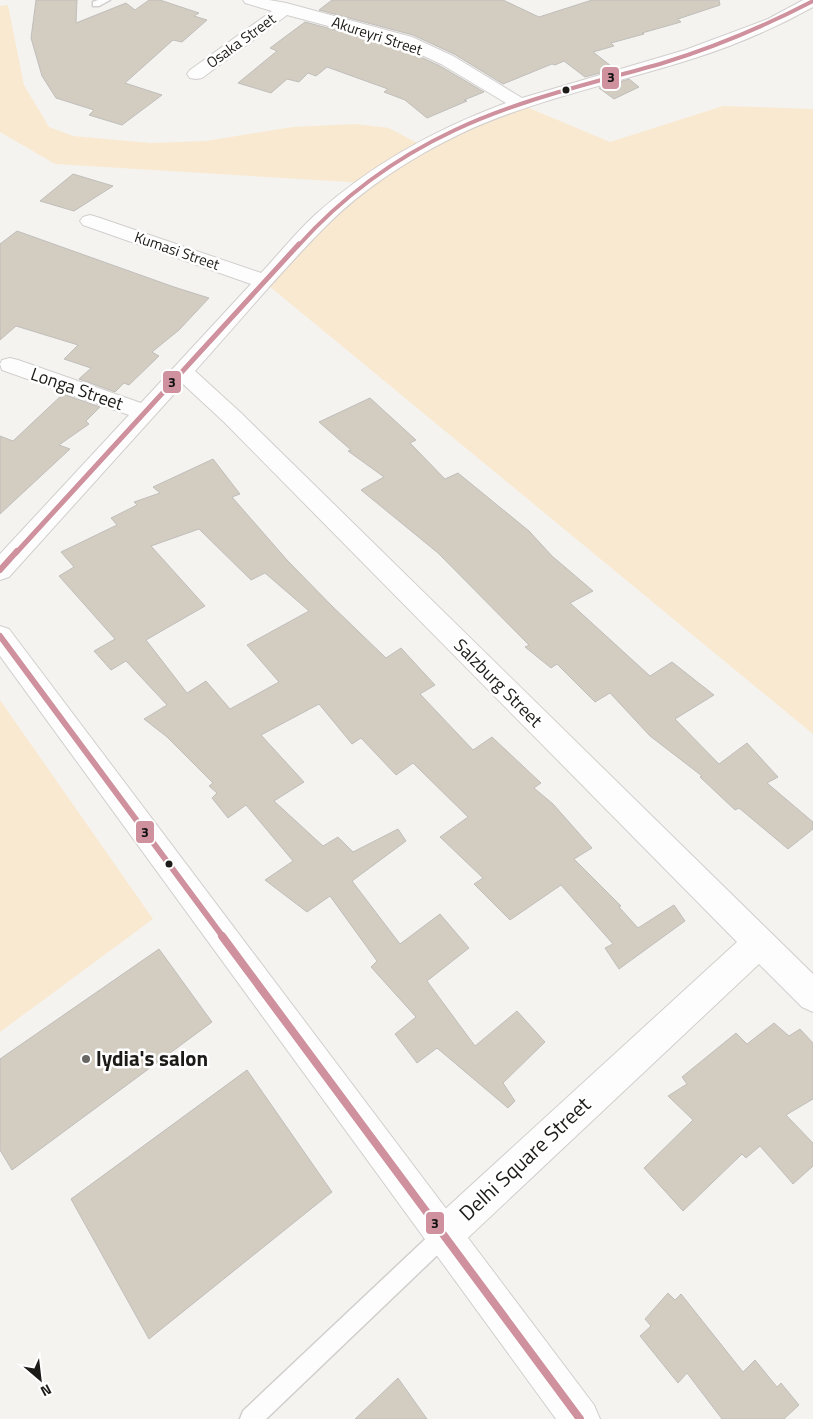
<svg xmlns="http://www.w3.org/2000/svg" width="813" height="1419" viewBox="0 0 813 1419" font-family="'Titillium Web',sans-serif">
  <style>
    .green { fill: #f9e9d0 }
    .building { fill: #d3ccc1; stroke: #c0bebb; fill-rule: evenodd }
    .lines { fill: none; stroke-linecap: round; stroke-linejoin: round }
    .service-casing { stroke: #d1cfcd; stroke-width: 3 }
    .minor-casing { stroke: #d1cfcd; stroke-width: 2 }
    .tertiary-casing { stroke: #d1cfcd; stroke-width: 2 }
    .service { fill: #fefdfd; fill-rule: evenodd }
    .minor { fill: #fefdfd; fill-rule: evenodd }
    .tertiary { fill: #fefdfd; fill-rule: evenodd }
    .bus-1-far3-casing { stroke: #fff; stroke-width: 6 }
    .bus-1-far2-casing { stroke: #fff; stroke-width: 8 }
    .bus-1-far1-casing { stroke: #fff; stroke-width: 10 }
    .bus-1-casing { stroke: #fff; stroke-width: 12 }
    .bus-1-far3 { stroke: #ce919d; stroke-width: 4 }
    .bus-1-far2 { stroke: #ce919d; stroke-width: 5 }
    .bus-1-far1 { stroke: #ce919d; stroke-width: 6 }
    .bus-1 { stroke: #ce919d; stroke-width: 8 }
    .bus-dot { fill: #1c1b18; stroke: #fff; stroke-width: 2 }
    .poi-dot { fill: #686764; stroke: #fff; stroke-width: 2 }
    .labels { text-anchor: middle; stroke-width: 5; stroke-linejoin: round; paint-order: stroke }
    .far-street-label { font-size: 15px; fill: #1c1b18; stroke: #fff }
    .street-label { font-size: 18px; fill: #1c1b18; stroke: #fff }
    .near-poi-label { font-size: 21px; font-weight: bold; fill: #1c1b18; stroke: #fff; text-anchor: start }
    .near-street-label { font-size: 21px; fill: #1c1b18; stroke: #fff }
    .line-badge { stroke: #fff; stroke-width: 2 }
    .pale-badge-label { font-size: 14px; text-anchor: middle; font-weight: bold; fill: #111 }
  </style>
  <rect width="100%" height="100%" fill="#f5f3f0"/>
  <!-- green -->
  <g class="green">
    <polygon points="8,5 24,85 49,127 73,136 151,143 206,141 292,127 355,124 389,128 423,146 522,105 610,142 723,106 813,109 813,734 263,281 365,183 55,164 0,132 0,6"/>
    <polygon points="0,700 153,919 0,1032"/>
  </g>
  <!-- building -->
  <g class="building">
    <polygon points="36,0 77,0 76,23 126,3 135,10 149,0 160,0 199,13 194,16 207,20 182,42 173,40 125,83 162,95 122,125 89,115 94,110 56,98 42,76 31,38"/>
    <polygon points="332,0 503,0 539,17 592,0 719,0 720,5 678,19 681,22 642,33 644,34 611,43 614,46 593,52 615,69 585,77 564,61 555,65 552,64 503,84 454,54 413,35 319,10"/>
    <polygon points="305,22 399,47 440,66 484,92 464,100 467,101 427,118 405,100 384,92 388,89 327,67 316,76 308,73 299,82 287,79 271,93 238,83 277,51 270,48"/>
    <polygon points="629,79 639,87 614,99 599,88"/>
    <polygon points="73,174 113,186 74,211 40,201"/>
    <polygon points="17,231 174,287 209,298 179,330 152,352 159,356 129,385 124,383 115,392 79,379 91,368 64,359 78,345 16,326 0,340 0,244"/>
    <polygon points="63,394 100,407 86,421 89,424 59,445 70,449 0,514 0,436 13,441"/>
    <polygon points="370,398 416,440 410,443 445,479 458,473 529,531 552,556 593,591 570,603 650,676 672,662 714,695 675,719 719,764 747,743 778,777 767,783 813,822 813,829 788,849 739,808 735,810 700,777 702,776 650,736 610,693 595,702 557,664 551,668 525,647 529,645 438,553 361,490 384,477 348,451 351,450 319,422"/>
    <path d="M 213,459 L 240,494 L 232,497 L 287,560 L 332,606 L 386,658 L 401,648 L 435,685 L 420,694 L 473,750 L 492,737 L 541,783 L 534,788 L 553,804 L 592,848 L 574,859 L 621,906 L 619,907 L 638,928 L 674,905 L 685,921 L 619,969 L 605,948 L 613,944 L 561,885 L 510,920 L 474,884 L 483,878 L 440,837 L 468,817 L 413,763 L 396,775 L 361,738 L 352,744 L 319,704 L 261,735 L 304,782 L 274,801 L 323,846 L 338,837 L 353,852 L 398,829 L 406,841 L 352,881 L 400,944 L 440,914 L 469,948 L 427,981 L 475,1046 L 517,1011 L 545,1042 L 503,1083 L 515,1101 L 508,1108 L 437,1048 L 417,1063 L 395,1034 L 416,1017 L 371,967 L 377,961 L 330,896 L 307,912 L 265,880 L 293,861 L 246,805 L 228,818 L 212,798 L 217,793 L 209,786 L 213,783 L 167,737 L 144,719 L 167,705 L 126,661 L 111,670 L 94,651 L 115,639 L 59,576 L 74,567 L 61,552 L 117,525 L 111,518 L 137,505 L 134,502 L 160,493 L 153,487 ZM 199,529 L 251,580 L 265,573 L 309,611 L 247,645 L 279,682 L 230,709 L 206,681 L 187,693 L 146,640 L 205,606 L 151,546 Z"/>
    <polygon points="159,949 212,1022 12,1170 0,1150 0,1059"/>
    <polygon points="774,1023 789,1036 800,1029 813,1043 813,1099 786,1115 813,1143 813,1166 793,1184 760,1146 746,1158 742,1154 683,1211 644,1168 693,1120 668,1096 687,1084 682,1077 736,1033 747,1044"/>
    <polygon points="247,1070 332,1192 149,1339 71,1199"/>
    <polygon points="668,1293 675,1300 681,1294 743,1372 755,1360 777,1387 781,1383 799,1405 784,1419 722,1419 687,1373 678,1383 640,1336 651,1326 645,1319"/>
    <polygon points="398,1378 427,1419 355,1419"/>
  </g>
  <g class="lines">
    <defs>
      <g id="service">
        <polygon points="98,0 110,0 99,6 93,6 93,2"/>
        <polygon points="444,1225 451,1228 454,1235 451,1242 266,1419 240,1419 243,1411 437,1228"/>
      </g>
      <path id="minor" d="M 243,0 L 269,0 L 286,3 L 412,37 L 453,56 L 522,98 L 685,50 L 768,19 L 803,0 L 813,0 L 813,7 C 775,28 736,45 695,58 C 617,83 535,99 462,133 C 414,156 365,187 327,225 C 281,271 239,322 195,371 L 240,412 L 813,974 L 813,1012 L 802,1007 L 759,964 L 457,1248 L 444,1253 L 431,1248 L 426,1235 L 431,1222 L 737,942 L 224,422 L 183,384 L 9,577 L 0,580 L 0,554 L 129,415 L 2,370 L 0,364 L 2,360 L 10,358 L 18,360 L 141,403 L 251,284 L 83,225 L 80,221 L 83,217 L 90,215 L 97,217 L 261,273 C 279,254 296,232 316,214 C 372,164 436,129 506,103 L 441,64 L 400,45 L 287,15 L 202,78 L 196,79 L 190,78 L 187,74 L 190,70 L 272,11 L 245,3 Z"/>
      <polygon id="tertiary" points="0,626 9,629 594,1405 600,1419 556,1419 0,656"/>
    </defs>
    <!-- service casing -->
    <use href="#service" class="service-casing"/>
    <!-- minor casing -->
    <use href="#minor" class="minor-casing"/>
    <!-- tertiary casing -->
    <use href="#tertiary" class="tertiary-casing"/>
    <!-- service -->
    <use href="#service" class="service"/>
    <!-- minor -->
    <use href="#minor" class="minor"/>
    <!-- tertiary -->
    <use href="#tertiary" class="tertiary"/>
    <defs>
      <path id="bus-1-far3" d="M 298,246 C 342,197 395,158 455,130 C 521,99 593,83 663,63 C 715,47 765,26 813,1"/>
      <polyline id="bus-1-far2" points="16,553 299,244"/>
      <g id="bus-1-far1">
        <polyline points="0,570 17,551"/>
        <polyline points="0,636 223,937"/>
      </g>
      <polyline id="bus-1" points="222,936 580,1419"/>
    </defs>
    <!-- bus-1-far3 casing -->
    <use href="#bus-1-far3" class="bus-1-far3-casing"/>
    <!-- bus-1-far2 casing -->
    <use href="#bus-1-far2" class="bus-1-far2-casing"/>
    <!-- bus-1-far1 casing -->
    <use href="#bus-1-far1" class="bus-1-far1-casing"/>
    <!-- bus-1 casing -->
    <use href="#bus-1" class="bus-1-casing"/>
    <!-- bus-1-far3 -->
    <use href="#bus-1-far3" class="bus-1-far3"/>
    <!-- bus-1-far2 -->
    <use href="#bus-1-far2" class="bus-1-far2"/>
    <!-- bus-1-far1 -->
    <use href="#bus-1-far1" class="bus-1-far1"/>
    <!-- bus-1 -->
    <use href="#bus-1" class="bus-1"/>
  </g>
  <!-- markers -->
  <g class="bus-dot">
    <circle cx="566" cy="90" r="4.5"/>
    <circle cx="169" cy="864" r="4.5"/>
  </g>
  <circle class="poi-dot" cx="86" cy="1059" r="5"/>
  <g class="labels">
    <!-- far-street labels -->
    <g class="far-street-label">
      <text transform="translate(377 36) rotate(18)" y="5">Akureyri Street</text>
      <text transform="translate(241 41) rotate(-36)" y="5">Osaka Street</text>
      <text transform="translate(177 251) rotate(19)" y="5">Kumasi Street</text>
    </g>
    <!-- street labels -->
    <g class="street-label">
      <text transform="translate(77 389) rotate(19)" y="6">Longa Street</text>
      <text transform="translate(498 683) rotate(45)" y="6">Salzburg Street</text>
    </g>
    <!-- near-poi labels -->
    <g class="near-poi-label">
      <text x="96" y="1066">lydia's salon</text>
    </g>
    <!-- near-street labels -->
    <g class="near-street-label">
      <text transform="translate(525 1159) rotate(-43)" y="7">Delhi Square Street</text>
    </g>
  </g>
  <g class="line-badge">
    <rect x="601" y="66" width="19" height="24" rx="5" fill="#ce919d"/>
    <rect x="162" y="370" width="20" height="24" rx="5" fill="#ce919d"/>
    <rect x="135" y="820" width="20" height="24" rx="5" fill="#ce919d"/>
    <rect x="425" y="1211" width="20" height="24" rx="5" fill="#ce919d"/>
  </g>
  <g class="pale-badge-label">
    <text x="611" y="82">3</text>
    <text x="172" y="387">3</text>
    <text x="145" y="837">3</text>
    <text x="435" y="1228">3</text>
  </g>
  <!-- north arrow -->
  <g transform="translate(40 1379) rotate(152)" stroke="#ffffff" stroke-width="4" paint-order="stroke">
  <path d="M0-4L9 19L0 12L-9 19Z" fill="#1c1b18"/>
  <text y="-8" font-size="14" font-weight="bold" text-anchor="middle" fill="#1c1b18">N</text>
  </g>
</svg>
